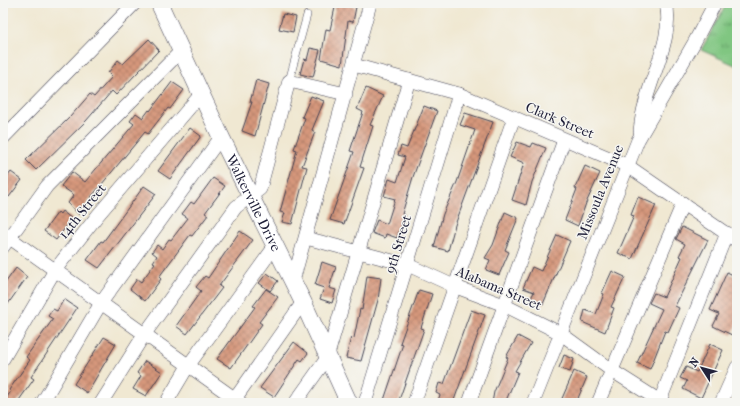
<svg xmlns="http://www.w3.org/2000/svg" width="740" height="406" viewBox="0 0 740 406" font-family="'IM FELL French Canon',serif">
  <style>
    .park { fill: url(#park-tufts); stroke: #51745e }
    .building { fill: url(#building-cross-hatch) }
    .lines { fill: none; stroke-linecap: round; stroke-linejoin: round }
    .service-casing { stroke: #414052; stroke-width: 8 }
    .minor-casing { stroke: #414052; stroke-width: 14 }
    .tertiary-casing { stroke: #414052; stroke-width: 18 }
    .service { stroke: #fff; stroke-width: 7 }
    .minor { stroke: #fff; stroke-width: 13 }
    .tertiary { stroke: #fff; stroke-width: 17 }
    .labels { text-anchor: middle; stroke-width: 3; stroke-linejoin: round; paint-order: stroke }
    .street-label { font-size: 14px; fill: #22223b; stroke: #f6f6f2 }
  </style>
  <defs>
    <pattern id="park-tufts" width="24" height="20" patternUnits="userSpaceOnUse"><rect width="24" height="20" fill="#80c681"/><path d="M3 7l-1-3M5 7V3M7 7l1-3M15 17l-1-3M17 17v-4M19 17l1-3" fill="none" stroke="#68a06b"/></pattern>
    <pattern id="building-cross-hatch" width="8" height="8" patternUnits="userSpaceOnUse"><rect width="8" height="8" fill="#d6977b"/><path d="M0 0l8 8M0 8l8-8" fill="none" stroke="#ad7b66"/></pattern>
  </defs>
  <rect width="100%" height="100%" fill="#f6f6f2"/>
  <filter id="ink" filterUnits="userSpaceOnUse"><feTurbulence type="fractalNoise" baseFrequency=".025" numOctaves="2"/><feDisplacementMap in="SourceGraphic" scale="8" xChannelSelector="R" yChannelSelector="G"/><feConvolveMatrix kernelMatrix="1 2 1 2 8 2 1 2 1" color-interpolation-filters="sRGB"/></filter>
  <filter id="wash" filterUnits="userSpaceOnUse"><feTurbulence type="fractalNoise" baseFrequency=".012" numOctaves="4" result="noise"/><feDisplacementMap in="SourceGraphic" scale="16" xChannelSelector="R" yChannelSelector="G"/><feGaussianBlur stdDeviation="0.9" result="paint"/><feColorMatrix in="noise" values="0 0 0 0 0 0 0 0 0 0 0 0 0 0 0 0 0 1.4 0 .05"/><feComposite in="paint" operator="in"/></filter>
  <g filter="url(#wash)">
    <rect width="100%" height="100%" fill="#f0e8d2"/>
    <!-- park -->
    <polygon class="park" points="727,3 737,3 737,66 701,50"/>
    <g id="blocks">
      <!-- building -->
      <g class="building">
        <polygon points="336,3 356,7 353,22 348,21 342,65 321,59 326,29 330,30"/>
        <polygon points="283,14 296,17 293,32 279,29"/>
        <polygon points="149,39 159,50 116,95 112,91 86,121 36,170 26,160 70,117 90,94 94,97 112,77 108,73 118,60 123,64"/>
        <polygon points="310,48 320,50 313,77 300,74 304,59 307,60"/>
        <polygon points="256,80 269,84 255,136 242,131 252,102 250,102"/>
        <polygon points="172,82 184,90 170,109 168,108 148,134 145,132 92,196 79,215 68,203 74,195 61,186 72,172 85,182 134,124 130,121 136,113 143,118 149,110 150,111"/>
        <polygon points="366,88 383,96 370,125 373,126 360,167 364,168 344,224 330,220 354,152 350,151 363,112 357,109"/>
        <polygon points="311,96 324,101 312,130 315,132 302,166 307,167 292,224 282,222 285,213 280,212 297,150 294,149 305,118 302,117"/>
        <polygon points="424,106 437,111 413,177 402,214 405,215 397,238 386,234 385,238 372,233 377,220 387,224 395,199 384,196 389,179 397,182 405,157 398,155 401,146 407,148"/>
        <polygon points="465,113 493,122 455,225 448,251 434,247 443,214 457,182 475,130 460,125"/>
        <polygon points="190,128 201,136 170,179 158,171"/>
        <polygon points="517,142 531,147 533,143 546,148 532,182 526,205 512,200 524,163 510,157"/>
        <polygon points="585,166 600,173 586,203 578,226 565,220 577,189 575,188"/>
        <polygon points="11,172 22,180 9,197 3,192 3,182"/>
        <polygon points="213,178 225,186 205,213 208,215 192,236 190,235 159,277 161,279 145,301 130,289 137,279 141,282 155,263 153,262 157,256 152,252 157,245 162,249 169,239 171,240 188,218 182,214 191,202 194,204"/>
        <polygon points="144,186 156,194 99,268 87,260 101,241 103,242"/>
        <polygon points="638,197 656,205 632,259 618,253 634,216 631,215"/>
        <polygon points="62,211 72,219 56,240 44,231 58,212 60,214"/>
        <polygon points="505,212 518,218 505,250 509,252 499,275 486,270 490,260 485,258 493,245"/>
        <polygon points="682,227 708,240 675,306 679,308 668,332 665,331 650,369 637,363 662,309 649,303 654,293 664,297 682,257 679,256 685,244 676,239"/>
        <polygon points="240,231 253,240 219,286 222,288 187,334 176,326 201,291 196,287 205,276 208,278"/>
        <polygon points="557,235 570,241 543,304 531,298 534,292 523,288 532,267 541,271"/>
        <polygon points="322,262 336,267 329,288 336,290 332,303 320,299 324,288 315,285"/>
        <polygon points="16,268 27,277 3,311 3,286"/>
        <polygon points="612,271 625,277 611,307 614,308 605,332 582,322 585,310 596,314 604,294 602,293"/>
        <polygon points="727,272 737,277 737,323 732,335 713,326 719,314 710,310"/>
        <polygon points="267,273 278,281 270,291 259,283"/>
        <polygon points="367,276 381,278 378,300 361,361 346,358 351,337 354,338 360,309 362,310"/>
        <polygon points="266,289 278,297 259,322 262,324 231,368 217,359 255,307 253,306"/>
        <polygon points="419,290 432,294 421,328 424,329 398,403 383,403 403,344 400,343"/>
        <polygon points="64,299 77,308 31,377 34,379 17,403 3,403 11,391 9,390 30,360 26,357 53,319 48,316 53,309 57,311"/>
        <polygon points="471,310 485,315 453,403 437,403 440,395 436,393 439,383 444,384"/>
        <polygon points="518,336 531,343 515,371 518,372 505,403 492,403 494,392 508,358 506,357"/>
        <polygon points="104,337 116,344 87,393 74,384"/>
        <polygon points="294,342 308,353 302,361 299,359 274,397 260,388"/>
        <polygon points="710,344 723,350 701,398 683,389 687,381 680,378 686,367 697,372"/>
        <polygon points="564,355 574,359 570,372 559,368"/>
        <polygon points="145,361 162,372 146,396 133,389 141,376 137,373"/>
        <polygon points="574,371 587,377 576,403 560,403"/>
      </g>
    </g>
  </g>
  <g filter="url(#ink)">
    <use href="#blocks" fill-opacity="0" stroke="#414052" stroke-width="1"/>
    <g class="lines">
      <defs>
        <polyline id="service" points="289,81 307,15"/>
        <g id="minor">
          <polyline points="354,65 459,94 628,166 737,241"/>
          <path d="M 640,131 C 641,122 642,113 645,104 C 652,74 674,35 666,3"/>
          <polyline points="3,138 135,3"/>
          <polyline points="3,233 241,403"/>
          <polyline points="306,238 408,265 456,287 504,305 560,333 611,370 663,403"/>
          <polyline points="3,247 47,186 182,50"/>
          <polyline points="293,281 370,4"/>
          <polyline points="3,359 55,270 98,215 202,93"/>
          <polyline points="42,403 101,303 221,137"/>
          <polyline points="101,403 144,335 236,207 260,189 289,81 346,94"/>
          <polyline points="166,403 188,366 275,246"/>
          <polyline points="232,403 303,302"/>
          <polyline points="295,403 327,358 409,80"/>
          <polyline points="365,403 459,94"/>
          <polyline points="414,403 514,117"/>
          <polyline points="469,403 564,140"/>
          <polyline points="533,403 638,140 694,43 715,3"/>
          <polyline points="598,403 683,203"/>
          <polyline points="659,403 727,233"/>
          <polyline points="721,403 737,367"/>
        </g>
        <g id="tertiary">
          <path id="s1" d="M 159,3 L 221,137 L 303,302 L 349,403"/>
        </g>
      </defs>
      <!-- service casing -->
      <use href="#service" class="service-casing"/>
      <!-- minor casing -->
      <use href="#minor" class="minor-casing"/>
      <!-- tertiary casing -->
      <use href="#tertiary" class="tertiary-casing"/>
      <!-- service -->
      <use href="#service" class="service"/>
      <!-- minor -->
      <use href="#minor" class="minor"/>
      <!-- tertiary -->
      <use href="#tertiary" class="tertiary"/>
    </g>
  </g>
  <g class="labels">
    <!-- street labels -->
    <g class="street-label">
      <text transform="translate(560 120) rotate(23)" y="5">Clark Street</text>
      <text transform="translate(600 192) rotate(-68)" y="5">Missoula Avenue</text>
      <text dy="5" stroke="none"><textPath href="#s1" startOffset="221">Walkerville Drive</textPath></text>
      <text transform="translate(82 211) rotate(-51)" y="5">14th Street</text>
      <text transform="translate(398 244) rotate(-73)" y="5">9th Street</text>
      <text transform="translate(499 288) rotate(23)" y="5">Alabama Street</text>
    </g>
  </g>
  <!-- margin -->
  <rect width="740" height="406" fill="none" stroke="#f6f6f2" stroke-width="16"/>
  <!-- north arrow -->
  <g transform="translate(702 368) rotate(306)" stroke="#f6f6f2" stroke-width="3" paint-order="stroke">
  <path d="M0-3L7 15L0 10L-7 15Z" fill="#22223b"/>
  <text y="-6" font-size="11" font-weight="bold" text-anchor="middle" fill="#22223b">N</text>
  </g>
</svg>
